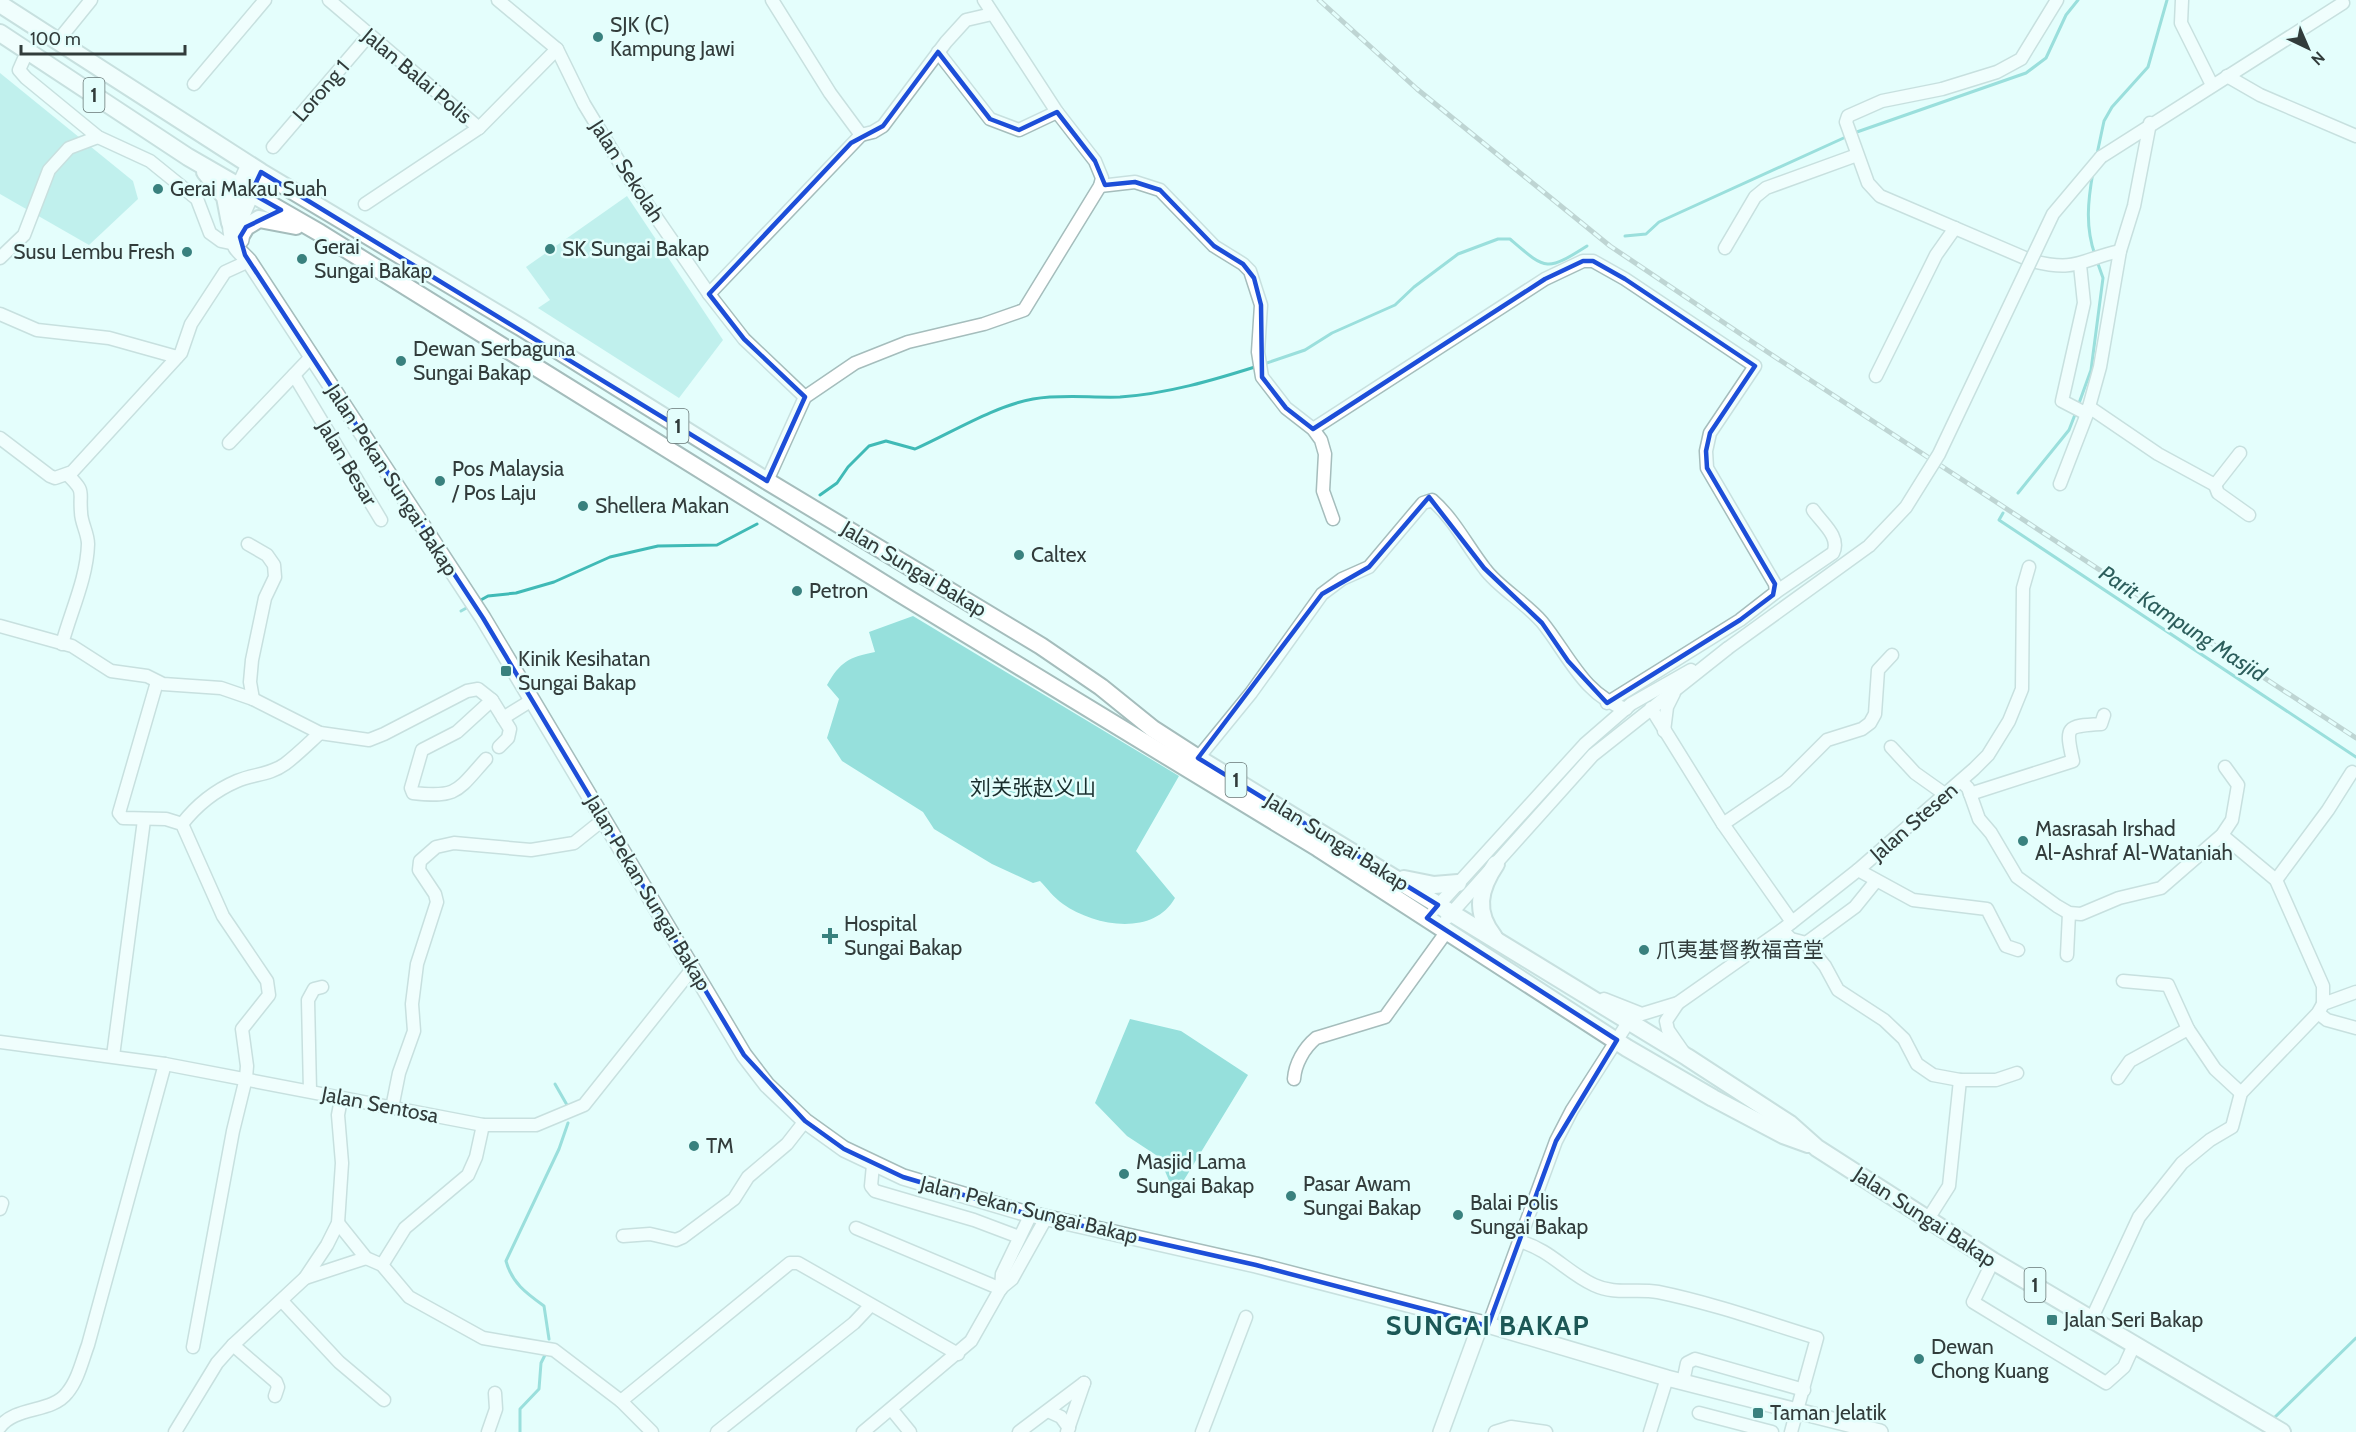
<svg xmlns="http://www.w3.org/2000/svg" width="2356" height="1432" viewBox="0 0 2356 1432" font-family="Cabin,'Noto Sans SC',sans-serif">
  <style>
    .green { fill: #96e0dc }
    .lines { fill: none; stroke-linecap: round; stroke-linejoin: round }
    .stream { stroke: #40bab6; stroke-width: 3 }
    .minor-casing { stroke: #a5bdbc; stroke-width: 15 }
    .major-casing { stroke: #a5bdbc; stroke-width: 18 }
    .highway-casing { stroke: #a5bdbc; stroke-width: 20 }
    .minor { stroke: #fff; stroke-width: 12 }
    .major { stroke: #fff; stroke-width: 15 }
    .highway { stroke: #fff; stroke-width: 16 }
    .rail-casing { stroke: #91a4a2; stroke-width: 5 }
    .rail { stroke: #e4fefc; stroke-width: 3; stroke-dasharray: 9; stroke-linecap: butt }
    .minor-bridge-casing { stroke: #a5bdbc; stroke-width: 15; stroke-linecap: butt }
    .minor-bridge { stroke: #fff; stroke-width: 12 }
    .marked { fill: none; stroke: #1d4ed8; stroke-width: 4.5; stroke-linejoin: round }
    .poi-dot { fill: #39817e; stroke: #e4fefc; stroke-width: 2 }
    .labels { text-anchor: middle; stroke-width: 5; stroke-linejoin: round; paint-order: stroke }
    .shield { fill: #e4fefc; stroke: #677675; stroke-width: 1.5 }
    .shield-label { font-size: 20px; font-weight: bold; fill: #323c3b }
    .poi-label { font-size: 21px; fill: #323c3b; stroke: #e4fefc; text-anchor: start }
    .street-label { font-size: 21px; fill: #323c3b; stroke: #e4fefc }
    .park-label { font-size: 21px; fill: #192e2d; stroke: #e4fefc }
    .water-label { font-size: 22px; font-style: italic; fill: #2c5e5c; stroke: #e4fefc }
    .district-label { font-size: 27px; font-weight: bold; letter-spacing: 1.5px; fill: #1c5856; stroke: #e4fefc }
  </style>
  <rect width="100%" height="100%" fill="#e4fefc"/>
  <!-- green -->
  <g class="green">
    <polygon points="0,73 133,181 138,199 89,245 0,194"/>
    <polygon points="627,196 723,340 679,398 538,308 550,300 526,267"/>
    <path d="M 913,616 L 1179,776 L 1136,851 L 1175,898 C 1153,937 1094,926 1063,904 C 1054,898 1047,888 1040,881 L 1033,883 L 992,864 L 934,829 L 923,812 L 842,761 L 827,738 L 839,699 L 827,685 C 840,662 849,657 875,652 L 869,632 Z"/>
    <polygon points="1130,1019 1181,1031 1248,1075 1184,1180 1173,1190 1159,1157 1127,1136 1095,1103"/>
  </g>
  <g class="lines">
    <!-- stream -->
    <g class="stream">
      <polyline points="1854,133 2026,73 2046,58 2066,15 2078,0"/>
      <polyline points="2097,154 2104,121 2112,107 2148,67 2167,0"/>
      <path d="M 2093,172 C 2088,200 2085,227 2095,255"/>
      <polyline points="1625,236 1646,234 1659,222 1848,136"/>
      <path d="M 1264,364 L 1305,350 L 1332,333 L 1395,305 L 1414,287 L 1458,254 L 1498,239 L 1510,239 C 1546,270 1546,272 1587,246"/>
      <polyline points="2078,406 2091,370 2103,278 2097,261"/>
      <polyline points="2018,493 2069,430 2076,412"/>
      <path d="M 820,495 L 837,483 L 848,467 L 869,446 L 886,441 L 915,449 C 951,433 994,406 1033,399 C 1062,394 1091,398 1120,397 C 1166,394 1214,380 1258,366"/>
      <polyline points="2003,513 1999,520 2356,757"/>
      <polyline points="479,601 488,596 516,593 554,582 610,557 658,546 717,545 757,524"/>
      <polyline points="461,611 470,606"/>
      <polyline points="555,1084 567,1105"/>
      <path d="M 549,1339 L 544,1306 C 526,1293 512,1283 506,1261 L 559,1149 L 568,1123"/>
      <polyline points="2273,1419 2356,1338"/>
      <polyline points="520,1432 520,1409 539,1389 541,1363 546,1353"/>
    </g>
    <defs>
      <g id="minor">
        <polyline points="329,0 479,128"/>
        <polyline points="498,0 557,49 584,104 627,175 709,294 744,339 805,397"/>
        <polyline points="772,0 830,93 861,135 873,132 883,126 946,42 966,20 992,14"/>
        <path d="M 2057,0 L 2021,59 L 1997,72 L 1942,89 L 1882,101 L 1848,116 L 1846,122 L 1868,183 L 1880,196 L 2032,261 C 2078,272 2079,260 2120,251"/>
        <polyline points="2182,0 2181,23 2212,85"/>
        <polyline points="57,42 91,0"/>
        <polyline points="27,52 19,70 26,78 98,137 150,161 197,199 210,233 221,241 235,244"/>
        <polyline points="938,52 990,119 1019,130 1057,112"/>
        <polyline points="2227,76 2260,95 2356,136"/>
        <polyline points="194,84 265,0"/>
        <polyline points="273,147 369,35"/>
        <polyline points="2101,157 2343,3"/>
        <polyline points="1100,186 1135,182 1160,190 1214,246 1243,264 1250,271 1261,305 1258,352 1262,377 1286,408 1313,429 1321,440 1325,454 1323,491 1333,519"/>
        <polyline points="365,204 479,128 557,49"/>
        <polyline points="1725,248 1755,197 1766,188 1857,155"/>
        <polyline points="0,258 24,235 49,170 69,148 98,137"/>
        <polyline points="2080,265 2084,303 2062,401 2087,414"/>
        <polyline points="709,294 861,135"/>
        <polyline points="0,314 37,330 109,338 177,357"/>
        <polyline points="294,375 381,520"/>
        <polyline points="1876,376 1936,255 1955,228"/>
        <polyline points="2089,407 2158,454 2215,485 2240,453"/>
        <polyline points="1313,429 1545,279 1583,261 1593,261 1625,279 1755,366 1710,433 1706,451 1707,468 1775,584 1776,592 1740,620 1607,703"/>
        <polyline points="0,438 50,476 55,478 72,472 181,353 191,324 225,272 249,261"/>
        <polyline points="229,443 311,357"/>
        <polyline points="767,481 805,397 855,363 908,342 984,324 1024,310 1100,186 1102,178 1095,161 1057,112 984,0"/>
        <polyline points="2060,484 2087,414 2100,367 2120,251 2134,206 2150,123"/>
        <polyline points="2215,485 2218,493 2249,515"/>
        <polyline points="248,544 267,555 274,565 275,577 265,598 252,660 250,682 253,699"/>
        <path d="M 1776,592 L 1833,553 C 1841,537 1822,523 1813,510"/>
        <polyline points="0,626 72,646 111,671 147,676 163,684 221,688 253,699 320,733 369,740 384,734 467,691 478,689 492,700 510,729 508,738 499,747"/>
        <path d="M 62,644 C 71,611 87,578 88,544 C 88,533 81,523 81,512 C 79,490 86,493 68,475"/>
        <polyline points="157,682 119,813 123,818 166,819 182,824 223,916 267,981 269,995 242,1029 247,1066 246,1078 233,1131 193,1347"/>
        <polyline points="1651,708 1723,824 1792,922"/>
        <polyline points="503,718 532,700"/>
        <polyline points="1664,731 1667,707 1674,693"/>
        <polyline points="1891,747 1915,773 1946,795"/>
        <path d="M 1198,758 L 1251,693 L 1322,594 L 1342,579 L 1369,567 L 1423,503 L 1432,500 C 1454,519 1467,546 1485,569 C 1498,587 1526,603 1542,622 C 1568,654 1584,696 1626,709"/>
        <path d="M 486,759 C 457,791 458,798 413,793 L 411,788 L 422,750 L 457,732 L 492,700"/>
        <polyline points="1962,782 1968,788 1979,819 1991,833 2017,877 2057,906 2069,913 2081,914 2119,898 2161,888 2222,835 2232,820 2238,785 2225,767"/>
        <path d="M 1970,794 L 2073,761 C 2065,726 2066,726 2101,724 L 2104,715"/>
        <path d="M 182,824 C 196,806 216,790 237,781 C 253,774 270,775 285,764 C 297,755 309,743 320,733"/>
        <polyline points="1723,824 1786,781 1827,740 1862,729 1870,723 1875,714 1878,670 1892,655"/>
        <polyline points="2222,835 2276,880 2323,986 2323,1004"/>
        <polyline points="1858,870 1913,900 1987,909 2006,946 2018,950"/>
        <polyline points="2276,880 2328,810 2352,772"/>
        <polyline points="1434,910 1585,744 1631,704 1691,670"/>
        <polyline points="1447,918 1593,755 1728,648"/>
        <polyline points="1782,930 1791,939 1806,943 1855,907 1876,881"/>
        <polyline points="1806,943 1825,966 1838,990 1884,1020 1904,1039 1917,1064 1933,1075 1960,1080 1996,1080 2017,1073"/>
        <polyline points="2067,955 2069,913"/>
        <polyline points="2123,981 2168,985 2188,1029 2215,1069 2241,1093"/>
        <polyline points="1604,999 1642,1014 1678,1003 1782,930 1858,870 1974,769 1988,755 2009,721 2022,689 2023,588 2029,567"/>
        <polyline points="1678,1003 1666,1021 1668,1030 1684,1053"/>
        <polyline points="2318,1013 2327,1020 2356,1028"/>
        <polyline points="0,1042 165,1064 483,1125 536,1125 584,1105 693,968"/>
        <polyline points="113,1056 144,820"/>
        <polyline points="2118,1078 2130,1061 2188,1029"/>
        <path d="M 1294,1079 C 1295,1064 1304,1048 1316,1038 L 1385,1017 L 1447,931"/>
        <polyline points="310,1091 308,1000 314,989 322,987"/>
        <polyline points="392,1108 399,1073 414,1031 412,1004 417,964 437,902 435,894 419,870 420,861 436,847 454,843 531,850 574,843 604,819"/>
        <polyline points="873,1165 871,1186 875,1191 974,1220 1019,1237"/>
        <polyline points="0,1209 2,1203"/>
        <polyline points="1928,1219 1949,1186 1960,1080"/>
        <polyline points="338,1223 366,1258 382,1265 409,1297 483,1338 554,1350 621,1401"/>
        <polyline points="856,1228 1001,1289"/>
        <polyline points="623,1236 650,1234 676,1240 683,1237 734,1199 748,1177 787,1144 805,1121"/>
        <path d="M 1519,1241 C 1551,1250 1566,1272 1594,1285 C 1615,1295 1636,1288 1658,1292 C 1712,1303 1765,1322 1817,1338 L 1791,1432"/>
        <polyline points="1993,1261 1973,1302 2106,1383 2124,1367 2134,1345"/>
        <polyline points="382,1265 405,1228 468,1175 476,1157 483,1125"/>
        <polyline points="305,1278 366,1258"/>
        <polyline points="1001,1288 1002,1274 1031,1214"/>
        <polyline points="282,1301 339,1362 384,1400"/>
        <polyline points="2092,1318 2139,1217 2182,1163 2210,1140 2232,1127 2241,1093 2318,1013 2323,1004 2356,992"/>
        <polyline points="1488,1326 1556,1141 1572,1110 1629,1021"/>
        <polyline points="233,1345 276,1382 278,1387 275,1396"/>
        <polyline points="1683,1382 1687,1363 1695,1359 1804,1390"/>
        <polyline points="892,1410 910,1432"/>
        <polyline points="1048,1411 1061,1417 1069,1428"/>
        <polyline points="1699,1413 1772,1432"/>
        <path d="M 0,1427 C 15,1406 52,1413 67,1393 C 78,1380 82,1361 88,1345 L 165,1064"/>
        <polyline points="175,1432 217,1363 233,1345 305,1278 327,1245 338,1223 342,1163 338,1115 341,1099"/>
        <polyline points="488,1432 496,1409 495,1393"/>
        <polyline points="652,1432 621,1401 790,1263 798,1263 958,1354"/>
        <polyline points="717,1432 854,1323 870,1306"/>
        <polyline points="863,1432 971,1341 1001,1288 1012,1279 1046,1218"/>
        <polyline points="1019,1432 1084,1383"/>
        <polyline points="1067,1432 1084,1383"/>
        <polyline points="1202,1432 1246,1317"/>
        <polyline points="1495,1432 1511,1427 1546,1432"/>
        <polyline points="1650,1432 1667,1378"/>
      </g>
      <g id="major">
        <path d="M 249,165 C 238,188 222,221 236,247 C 239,252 245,256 249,261 L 483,618 L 744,1055 L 767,1085 L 805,1121 L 844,1149 L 903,1177 L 1021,1212 L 1256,1265 L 1481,1323 L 1667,1378 L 1880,1432"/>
        <polyline points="241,240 242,215 261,172"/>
        <polyline points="1441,1432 1481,1323"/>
      </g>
      <g id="highway">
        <polyline points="0,4 261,172 522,328 767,481 1041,646 1101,687 1153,729 1198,758 1687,1057 1790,1124 1817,1148 1993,1261 2282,1432"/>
        <polyline points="0,33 188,157 320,233 899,593 1318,848 1627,1048 1713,1098 1783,1135 1808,1144"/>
        <polyline points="205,172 225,197 230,223"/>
        <polyline points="240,237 246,227 259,219 296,226"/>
        <polyline points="1404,879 1434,885 1458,883"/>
        <path d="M 1494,937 C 1474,912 1479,889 1496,864"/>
      </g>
    </defs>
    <!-- minor casing -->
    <use href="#minor" class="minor-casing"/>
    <!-- major casing -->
    <use href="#major" class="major-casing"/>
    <!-- highway casing -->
    <use href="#highway" class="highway-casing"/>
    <!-- minor -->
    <use href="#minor" class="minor"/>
    <!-- major -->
    <use href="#major" class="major"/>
    <!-- highway -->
    <use href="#highway" class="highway"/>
    <defs>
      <polyline id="rail" points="1319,0 1417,89 1610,246 1766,351 2356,738"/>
    </defs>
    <!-- rail casing -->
    <use href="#rail" class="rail-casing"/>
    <!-- rail -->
    <use href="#rail" class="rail"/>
    <defs>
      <polyline id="minor-bridge" points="1728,648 1869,546 1906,507 1939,454 2053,214 2101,157"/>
    </defs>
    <!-- minor-bridge casing -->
    <use href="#minor-bridge" class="minor-bridge-casing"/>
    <!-- minor-bridge -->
    <use href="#minor-bridge" class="minor-bridge"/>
  </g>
  <!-- marked area -->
  <path d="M0 0H2356V1432H0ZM 938,52 L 990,119 L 1019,130 L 1057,112 L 1095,161 L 1105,185 L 1135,182 L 1160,190 L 1214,246 L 1243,264 L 1254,278 L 1261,305 L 1262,377 L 1286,408 L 1313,429 L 1545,279 L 1583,261 L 1593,261 L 1625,279 L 1755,366 L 1710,433 L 1706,451 L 1707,468 L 1775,584 L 1773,595 L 1740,620 L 1607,703 L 1568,661 L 1542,623 L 1484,568 L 1429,497 L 1369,567 L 1322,594 L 1198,758 L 1438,905 L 1427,918 L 1617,1040 L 1556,1141 L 1488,1326 L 1256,1265 L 1021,1212 L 903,1177 L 844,1149 L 805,1121 L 744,1055 L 483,618 L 245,255 L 240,237 L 246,227 L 281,210 L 251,193 L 261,172 L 767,481 L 805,397 L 744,339 L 709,294 L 851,143 L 883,126 Z" fill="#e4fefc" fill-opacity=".55" fill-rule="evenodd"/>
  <path class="marked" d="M 938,52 L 990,119 L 1019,130 L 1057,112 L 1095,161 L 1105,185 L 1135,182 L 1160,190 L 1214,246 L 1243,264 L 1254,278 L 1261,305 L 1262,377 L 1286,408 L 1313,429 L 1545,279 L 1583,261 L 1593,261 L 1625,279 L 1755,366 L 1710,433 L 1706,451 L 1707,468 L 1775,584 L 1773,595 L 1740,620 L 1607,703 L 1568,661 L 1542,623 L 1484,568 L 1429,497 L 1369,567 L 1322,594 L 1198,758 L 1438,905 L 1427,918 L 1617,1040 L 1556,1141 L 1488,1326 L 1256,1265 L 1021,1212 L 903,1177 L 844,1149 L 805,1121 L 744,1055 L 483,618 L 245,255 L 240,237 L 246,227 L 281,210 L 251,193 L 261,172 L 767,481 L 805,397 L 744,339 L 709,294 L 851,143 L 883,126 Z"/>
  <!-- markers -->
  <g class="poi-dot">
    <circle cx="598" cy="37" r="6"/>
    <circle cx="158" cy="189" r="6"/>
    <circle cx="550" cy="249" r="6"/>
    <circle cx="187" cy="252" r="6"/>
    <circle cx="302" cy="259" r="6"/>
    <circle cx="401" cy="361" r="6"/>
    <circle cx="440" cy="481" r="6"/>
    <circle cx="583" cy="506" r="6"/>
    <circle cx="1019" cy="555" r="6"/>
    <circle cx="797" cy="591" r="6"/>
    <rect x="500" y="665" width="12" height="12" rx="3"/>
    <circle cx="2023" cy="841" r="6"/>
    <path d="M827 927h6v6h6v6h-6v6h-6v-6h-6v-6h6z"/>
    <circle cx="1644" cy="950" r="6"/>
    <circle cx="694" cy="1146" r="6"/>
    <circle cx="1124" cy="1174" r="6"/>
    <circle cx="1291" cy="1196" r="6"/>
    <circle cx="1458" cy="1215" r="6"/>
    <rect x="2046" y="1314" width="12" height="12" rx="3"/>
    <circle cx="1919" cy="1359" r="6"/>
    <rect x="1752" y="1407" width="12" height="12" rx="3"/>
  </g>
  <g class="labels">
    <!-- shield labels -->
    <g class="shield">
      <rect x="83.5" y="78" width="21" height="34" rx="4.5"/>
      <rect x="667.5" y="409" width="21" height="34" rx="4.5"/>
      <rect x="1225.5" y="763" width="21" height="34" rx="4.5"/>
      <rect x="2024.5" y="1268" width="21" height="34" rx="4.5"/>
    </g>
    <g class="shield-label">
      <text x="94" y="102">1</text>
      <text x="678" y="433">1</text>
      <text x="1236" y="787">1</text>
      <text x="2035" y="1292">1</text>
    </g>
    <!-- poi labels -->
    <g class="poi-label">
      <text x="610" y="32">SJK (C)<tspan x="610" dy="24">Kampung Jawi</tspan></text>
      <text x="170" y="196">Gerai Makau Suah</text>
      <text x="314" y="254">Gerai<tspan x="314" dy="24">Sungai Bakap</tspan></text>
      <text x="562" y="256">SK Sungai Bakap</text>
      <text x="175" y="259" text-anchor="end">Susu Lembu Fresh</text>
      <text x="413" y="356">Dewan Serbaguna<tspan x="413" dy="24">Sungai Bakap</tspan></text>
      <text x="452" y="476">Pos Malaysia<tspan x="452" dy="24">/ Pos Laju</tspan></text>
      <text x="595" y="513">Shellera Makan</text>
      <text x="1031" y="562">Caltex</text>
      <text x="809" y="598">Petron</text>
      <text x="518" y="666">Kinik Kesihatan<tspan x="518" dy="24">Sungai Bakap</tspan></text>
      <text x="2035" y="836">Masrasah Irshad<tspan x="2035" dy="24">Al-Ashraf Al-Wataniah</tspan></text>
      <text x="844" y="931">Hospital<tspan x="844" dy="24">Sungai Bakap</tspan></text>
      <text x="1656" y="957">爪夷基督教福音堂</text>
      <text x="706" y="1153">TM</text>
      <text x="1136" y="1169">Masjid Lama<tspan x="1136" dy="24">Sungai Bakap</tspan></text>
      <text x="1303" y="1191">Pasar Awam<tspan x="1303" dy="24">Sungai Bakap</tspan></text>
      <text x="1470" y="1210">Balai Polis<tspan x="1470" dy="24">Sungai Bakap</tspan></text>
      <text x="2064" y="1327">Jalan Seri Bakap</text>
      <text x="1931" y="1354">Dewan<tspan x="1931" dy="24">Chong Kuang</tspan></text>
      <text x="1770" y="1420">Taman Jelatik</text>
    </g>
    <!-- street labels -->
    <g class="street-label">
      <text transform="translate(417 76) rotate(40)" y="7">Jalan Balai Polis</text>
      <text transform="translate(321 91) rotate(-49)" y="7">Lorong 1</text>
      <text transform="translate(627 171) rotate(57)" y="7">Jalan Sekolah</text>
      <text transform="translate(347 463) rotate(59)" y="7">Jalan Besar</text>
      <text transform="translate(392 480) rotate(57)" y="7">Jalan Pekan Sungai Bakap</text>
      <text transform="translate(914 569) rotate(31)" y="7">Jalan Sungai Bakap</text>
      <text transform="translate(1914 822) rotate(-41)" y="7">Jalan Stesen</text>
      <text transform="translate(1337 842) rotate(32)" y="7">Jalan Sungai Bakap</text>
      <text transform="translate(648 893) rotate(59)" y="7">Jalan Pekan Sungai Bakap</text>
      <text transform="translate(380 1105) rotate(11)" y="7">Jalan Sentosa</text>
      <text transform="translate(1029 1210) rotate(14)" y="7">Jalan Pekan Sungai Bakap</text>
      <text transform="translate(1925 1217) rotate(33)" y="7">Jalan Sungai Bakap</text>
    </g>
    <!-- park labels -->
    <g class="park-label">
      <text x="1033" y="795">刘关张赵义山</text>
    </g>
    <!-- water labels -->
    <g class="water-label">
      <text transform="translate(2183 623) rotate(33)" y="8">Parit Kampung Masjid</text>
    </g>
    <!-- district labels -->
    <g class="district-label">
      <text x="1488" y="1335">SUNGAI BAKAP</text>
    </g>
  </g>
  <!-- north arrow -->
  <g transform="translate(2308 48) rotate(136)" stroke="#e4fefc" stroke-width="4.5" paint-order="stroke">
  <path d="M0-4.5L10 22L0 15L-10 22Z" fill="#323c3b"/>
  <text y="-9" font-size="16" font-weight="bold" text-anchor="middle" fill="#323c3b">N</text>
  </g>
  <!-- scale -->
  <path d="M21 45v9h164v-9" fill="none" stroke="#323c3b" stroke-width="3"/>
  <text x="30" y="45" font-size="18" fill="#323c3b" stroke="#e4fefc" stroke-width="4.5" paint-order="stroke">100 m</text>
</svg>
